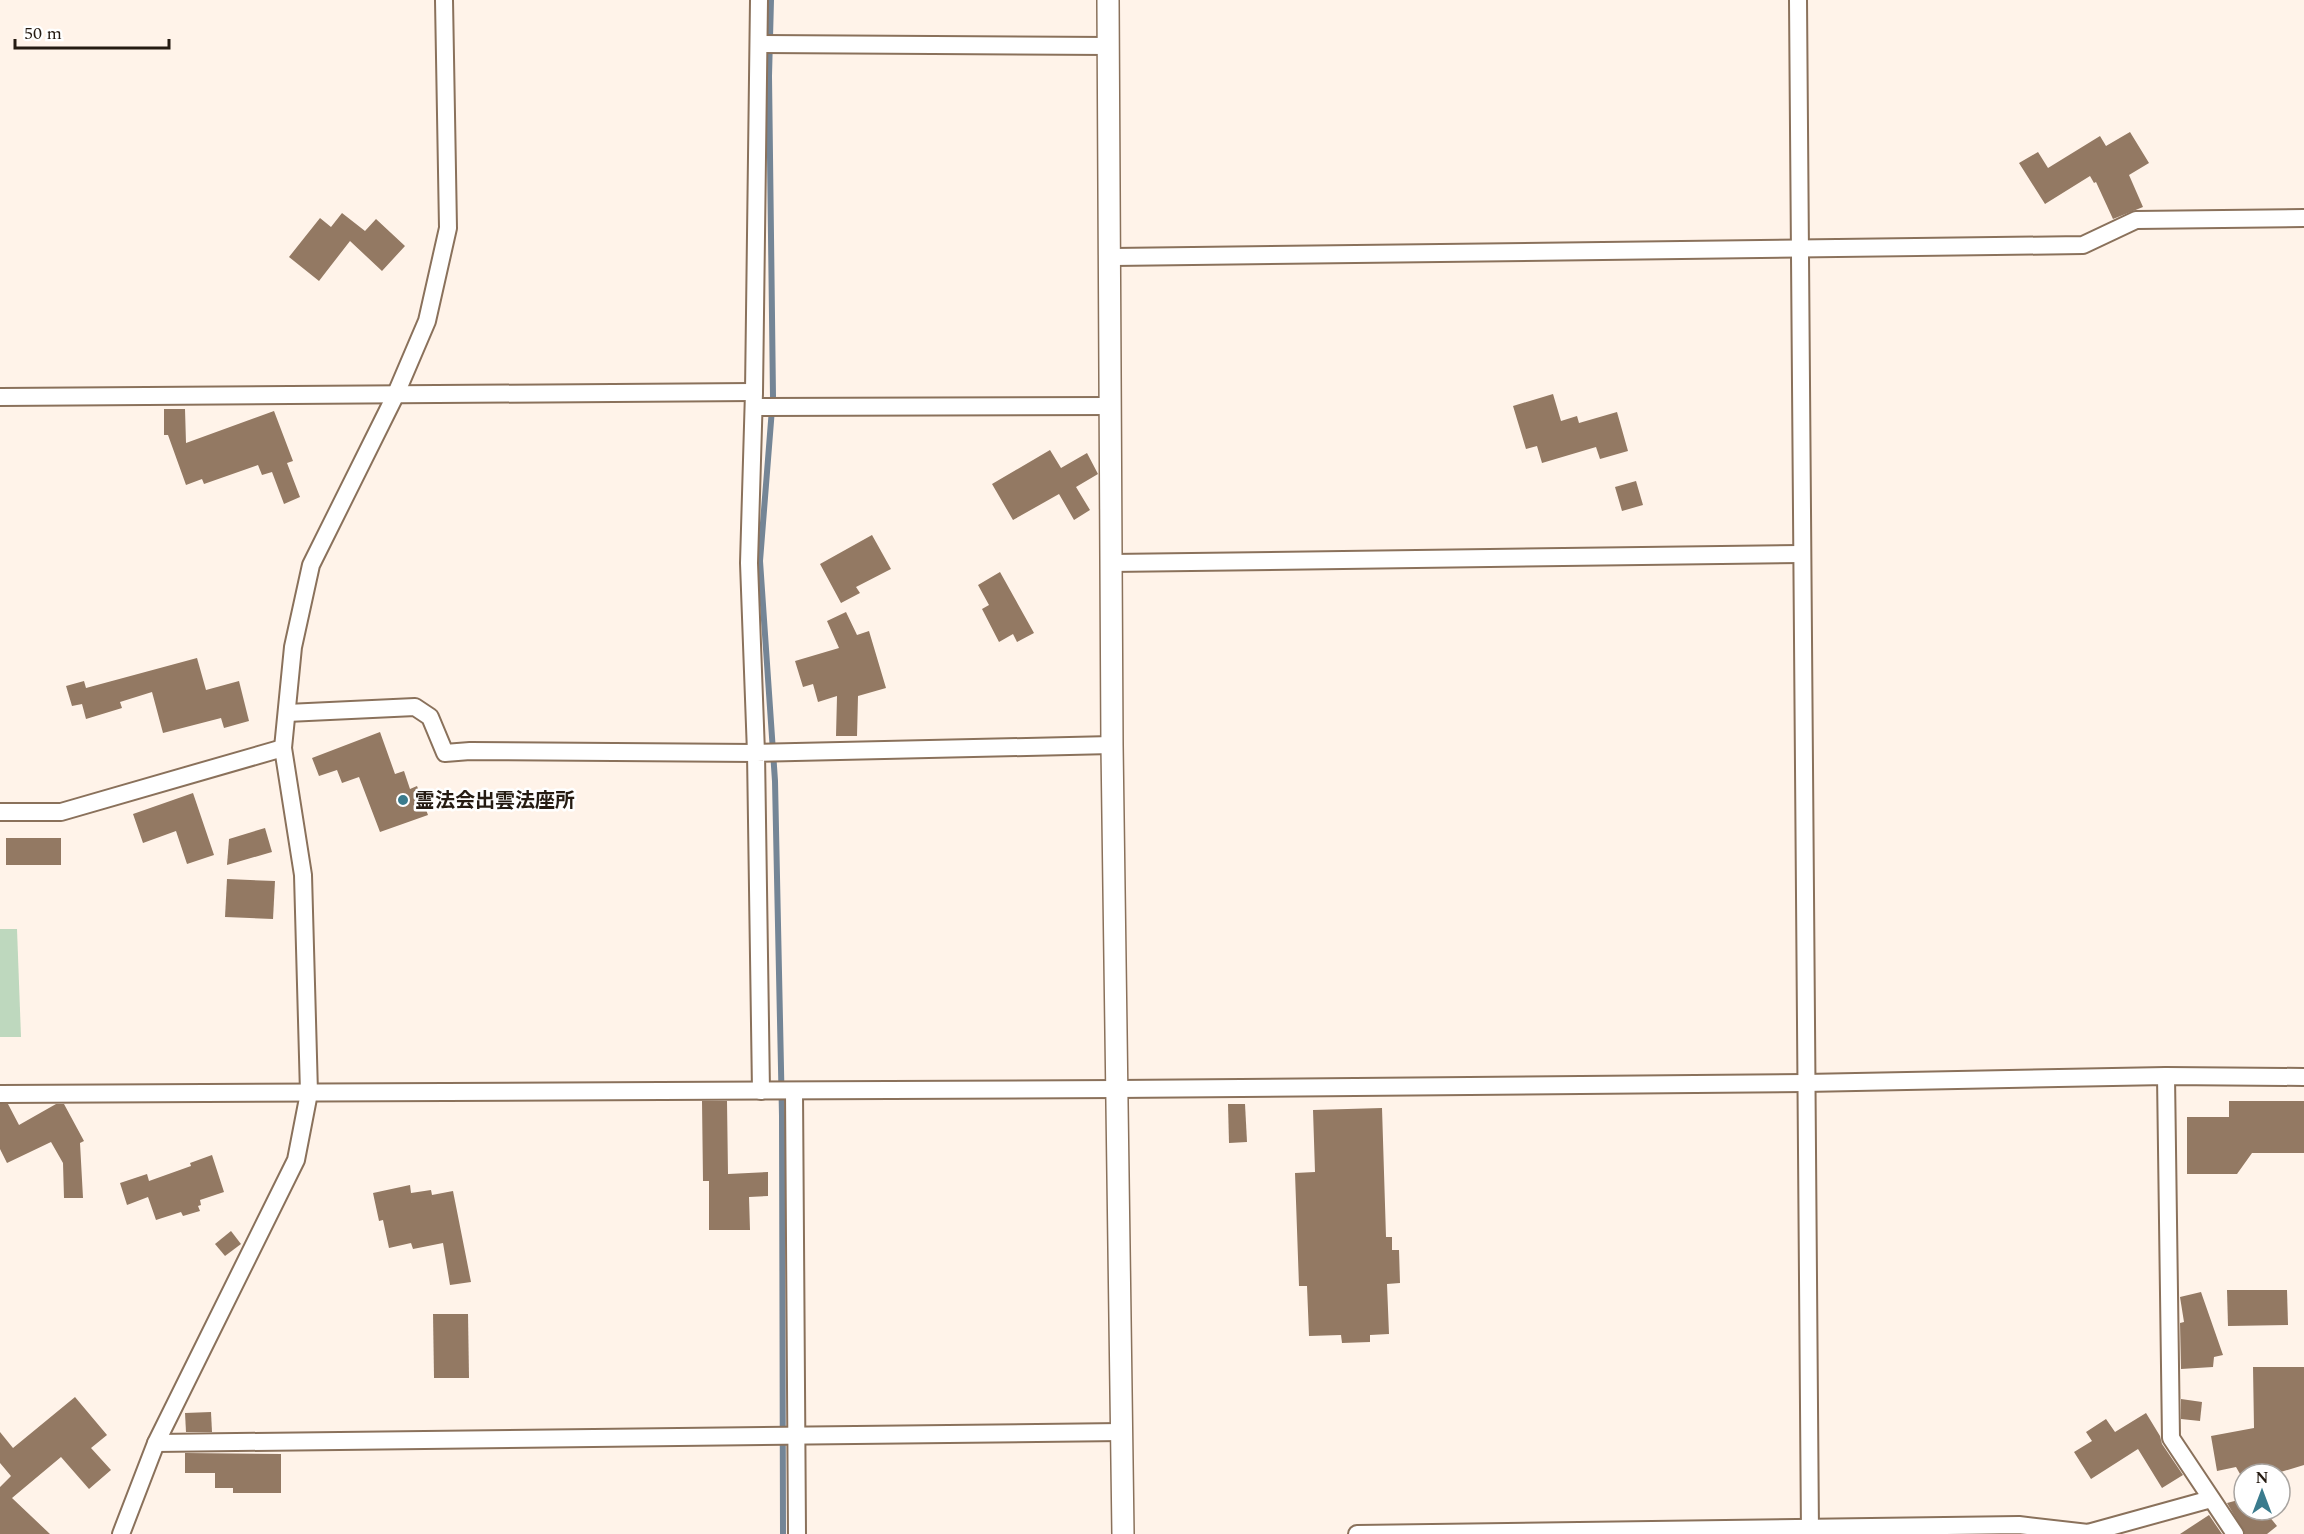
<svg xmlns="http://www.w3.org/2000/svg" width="2304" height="1534" viewBox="0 0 2304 1534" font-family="Spectral,'Noto Sans JP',serif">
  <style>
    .green { fill: #bed8be }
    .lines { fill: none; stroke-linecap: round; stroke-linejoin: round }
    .stream { stroke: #748596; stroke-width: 6 }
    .building { fill: #937963 }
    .minor-casing { stroke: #8a715b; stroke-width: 20 }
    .tertiary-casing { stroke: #8a715b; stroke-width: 24 }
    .minor { stroke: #fff; stroke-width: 16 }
    .tertiary { stroke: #fff; stroke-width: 21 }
    .poi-dot { fill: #3a7b8d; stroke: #fff; stroke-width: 2 }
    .labels { text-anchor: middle; stroke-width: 5; stroke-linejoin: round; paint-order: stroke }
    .poi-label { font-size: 20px; font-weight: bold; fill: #251b12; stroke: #fff; text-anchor: start }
  </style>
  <rect width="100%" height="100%" fill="#fff3e9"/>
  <!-- green -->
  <polygon class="green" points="0,929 17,929 21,1037 0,1037"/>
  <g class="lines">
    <!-- stream -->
    <polyline class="stream" points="771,0 769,76 773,396 760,561 775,781 782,1116 783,1534"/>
  </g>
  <!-- building -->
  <g class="building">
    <polygon points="2130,132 2149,163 2129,175 2143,207 2113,219 2096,182 2094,183 2090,176 2045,204 2019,163 2038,152 2048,168 2100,136 2106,146"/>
    <polygon points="342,213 365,231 376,219 405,246 382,271 350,241 319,281 289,257 320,218 331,227"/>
    <polygon points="1553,394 1561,421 1577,416 1579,423 1617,412 1628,451 1600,459 1596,447 1542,463 1537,446 1526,449 1513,406"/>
    <polygon points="164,409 185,409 186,443 274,411 293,461 287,463 300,497 284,504 272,472 262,475 258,465 204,484 202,479 186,485 168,435 164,435"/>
    <polygon points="1050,450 1061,468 1087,453 1098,474 1076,487 1090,510 1074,520 1059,494 1013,520 992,484"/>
    <polygon points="1636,481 1643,505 1622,511 1615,487"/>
    <polygon points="872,535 891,569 856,587 860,593 841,603 820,564"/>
    <polygon points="1000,572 1034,633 1017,642 1013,634 999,642 982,609 989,605 978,585"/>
    <polygon points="846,612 857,635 869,631 886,688 858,696 857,736 836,736 837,696 818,702 813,684 803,687 795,661 839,648 827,621"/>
    <polygon points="197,658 206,690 239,681 249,721 224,728 221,718 163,733 152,692 120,702 122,708 86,719 82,704 72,706 66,686 84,681 86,688"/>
    <polygon points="380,732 395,774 404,771 410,789 417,786 428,815 380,832 359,777 342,783 337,770 319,776 312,758"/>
    <polygon points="193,793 214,855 187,864 176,831 143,843 133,814"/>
    <polygon points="265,828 272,852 227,865 229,839"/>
    <rect x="6" y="838" width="55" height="27"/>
    <polygon points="227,879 275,881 273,919 225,917"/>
    <polygon points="702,1101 727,1101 728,1174 768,1172 768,1196 749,1197 750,1230 709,1230 709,1181 703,1181"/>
    <polygon points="2229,1101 2304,1101 2304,1153 2252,1153 2237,1174 2187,1174 2187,1117 2229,1117"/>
    <polygon points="0,1104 8,1104 19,1125 56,1104 64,1104 84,1141 80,1143 83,1198 64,1198 63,1163 51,1142 7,1163 0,1149"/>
    <polygon points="1228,1104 1245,1104 1247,1142 1229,1143"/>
    <polygon points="1382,1108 1386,1237 1392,1237 1392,1250 1399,1250 1400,1283 1387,1284 1389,1334 1370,1335 1370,1342 1342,1343 1341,1335 1309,1336 1307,1286 1299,1286 1295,1173 1315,1172 1313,1110"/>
    <polygon points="212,1155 224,1192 200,1200 201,1205 198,1206 200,1211 183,1216 181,1212 156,1220 148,1197 127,1205 120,1183 147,1174 149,1181 191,1166 190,1163"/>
    <polygon points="410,1185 411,1193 431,1190 432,1195 453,1191 471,1282 450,1285 443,1243 413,1249 411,1243 389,1248 383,1220 379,1221 373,1193"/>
    <polygon points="231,1231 241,1244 225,1256 215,1244"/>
    <polygon points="2227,1290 2287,1290 2288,1325 2228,1326"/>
    <polygon points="2201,1292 2223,1355 2214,1357 2213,1367 2181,1369 2180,1323 2184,1322 2180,1297"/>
    <polygon points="433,1314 468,1314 469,1378 434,1378"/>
    <polygon points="2253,1367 2304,1367 2304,1465 2274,1474 2240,1474 2236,1467 2217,1471 2211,1436 2254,1428"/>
    <polygon points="75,1397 107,1435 91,1448 111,1470 89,1489 61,1457 12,1498 50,1534 0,1534 0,1487 11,1476 0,1463 0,1432 13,1448"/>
    <polygon points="2181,1399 2202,1402 2200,1421 2181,1419"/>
    <polygon points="211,1412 212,1432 186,1432 185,1413"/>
    <polygon points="2146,1413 2160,1436 2162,1444 2183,1475 2162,1488 2138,1449 2091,1479 2074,1452 2092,1441 2086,1432 2106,1419 2115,1432"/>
    <polygon points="185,1453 281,1454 281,1493 233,1493 233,1488 215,1488 215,1473 185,1473"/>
    <polygon points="2242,1499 2243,1510 2264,1510 2277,1526 2267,1534 2245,1534 2227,1503"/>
    <polygon points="2209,1515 2222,1534 2180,1534"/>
  </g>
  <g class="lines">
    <defs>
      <g id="minor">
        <polyline points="1798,0 1810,1534"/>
        <polyline points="759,44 1109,46"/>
        <polyline points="1110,252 1114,257 2083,245 2136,220 2304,218"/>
        <polyline points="0,397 754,392"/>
        <polyline points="754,407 1111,406"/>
        <polyline points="1111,563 1801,554"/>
        <polyline points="287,713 415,707 430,717 445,753 470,751 756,753 749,563 754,392 759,0"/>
        <polyline points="0,812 61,812 283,748"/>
        <polyline points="2166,1076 2171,1438 2235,1534"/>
        <polyline points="761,1091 756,753 1112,745"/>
        <polyline points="794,1091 797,1534"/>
        <polyline points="0,1094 1117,1089 1805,1083 2166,1076 2304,1077"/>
        <polyline points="156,1443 1122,1432"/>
        <polyline points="121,1534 156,1443 296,1160 309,1093 303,875 283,748 293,647 311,565 395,396 427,321 448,228 444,0"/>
        <polyline points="1357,1534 2019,1525 2088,1533 2211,1499"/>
      </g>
      <polyline id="tertiary" points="1108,0 1112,745 1123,1534"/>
    </defs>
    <!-- minor casing -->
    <use href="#minor" class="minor-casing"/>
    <!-- tertiary casing -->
    <use href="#tertiary" class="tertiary-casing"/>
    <!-- minor -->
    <use href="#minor" class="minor"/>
    <!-- tertiary -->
    <use href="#tertiary" class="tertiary"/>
  </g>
  <!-- markers -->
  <circle class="poi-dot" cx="403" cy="800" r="6"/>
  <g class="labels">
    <!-- poi labels -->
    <g class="poi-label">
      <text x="415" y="807">霊法会出雲法座所</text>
    </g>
  </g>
  <!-- north arrow -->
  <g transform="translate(2262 1492)"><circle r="28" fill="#ffffff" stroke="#a8a4a0" stroke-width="1.5"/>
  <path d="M0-4.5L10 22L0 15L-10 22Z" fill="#3a7b8d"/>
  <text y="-9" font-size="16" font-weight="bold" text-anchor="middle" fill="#251b12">N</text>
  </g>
  <!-- scale -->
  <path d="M15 39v9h154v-9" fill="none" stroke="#251b12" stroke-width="3"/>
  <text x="24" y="39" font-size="18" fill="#251b12" stroke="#ffffff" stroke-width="4.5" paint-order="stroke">50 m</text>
</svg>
